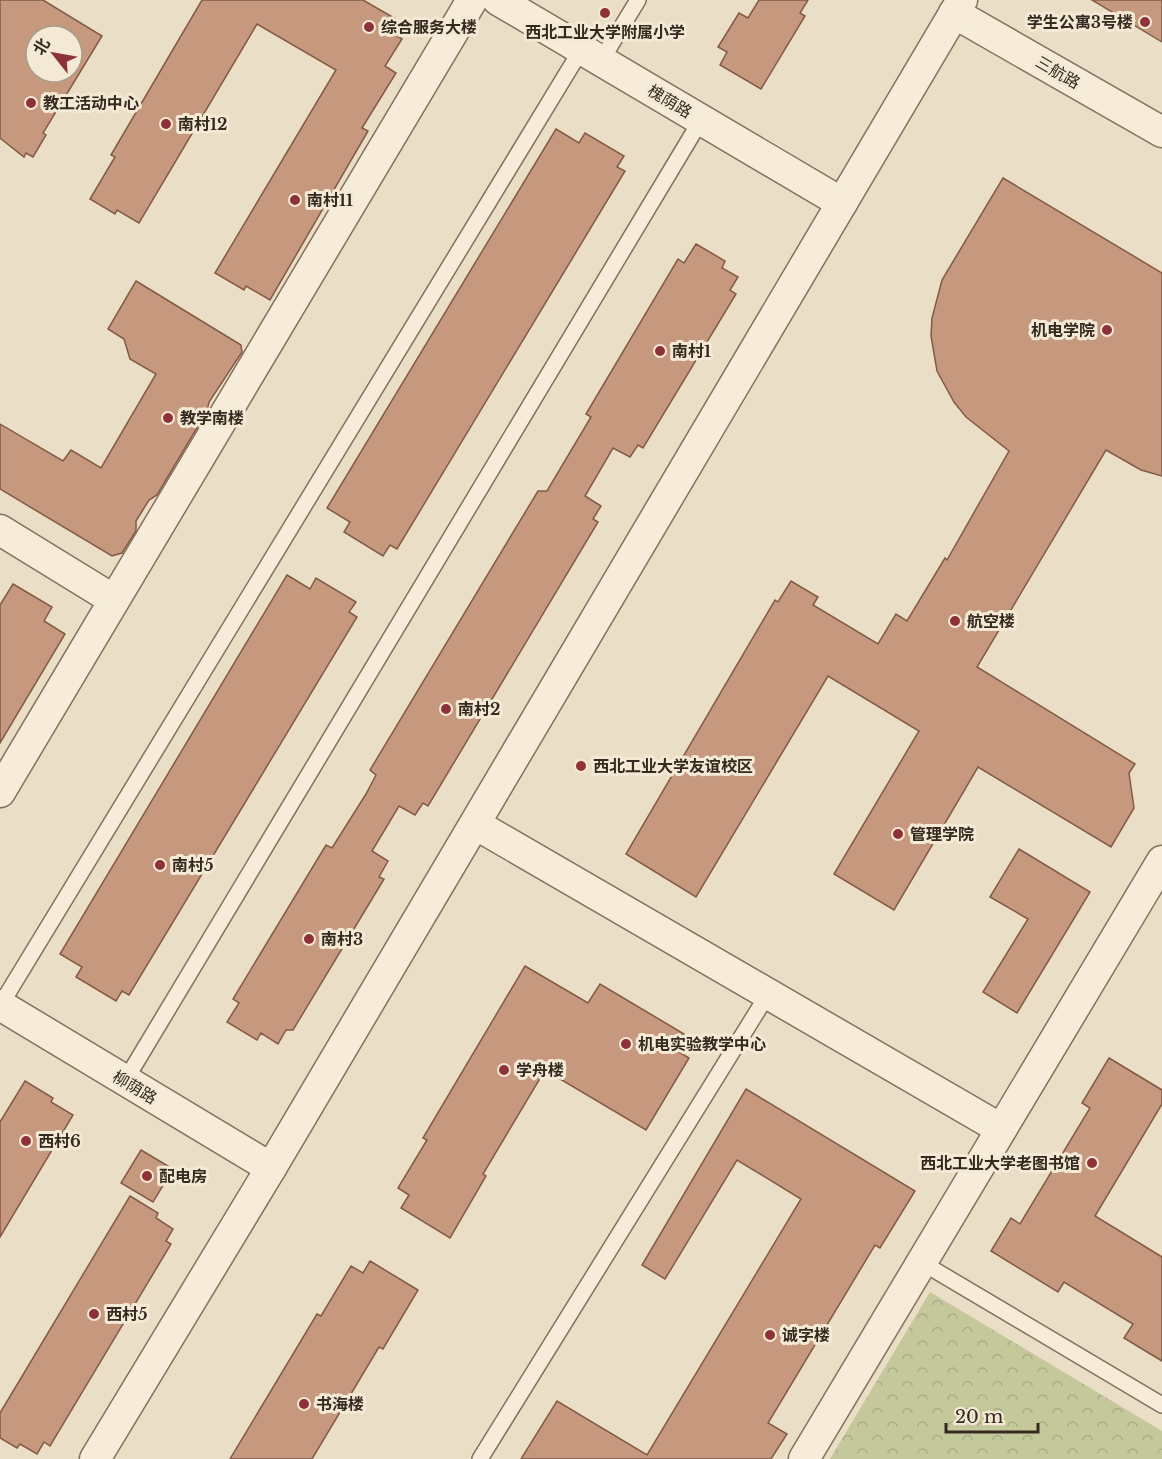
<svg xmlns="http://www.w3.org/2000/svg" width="1162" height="1459" viewBox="0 0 1162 1459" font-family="'Libre Baskerville','Noto Sans SC',serif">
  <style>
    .forest { fill: url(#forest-crowns) }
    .building { fill: #c6997f; stroke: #825a45; stroke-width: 1.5; fill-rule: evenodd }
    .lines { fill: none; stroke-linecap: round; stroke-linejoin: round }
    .service-casing { stroke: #85705d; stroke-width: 18 }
    .minor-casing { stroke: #85705d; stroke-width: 33 }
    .service { stroke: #f6ecd9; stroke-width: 15 }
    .minor { stroke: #f6ecd9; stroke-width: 30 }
    .poi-dot { fill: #8f3237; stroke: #f3e9d5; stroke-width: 2 }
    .labels { text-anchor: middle; stroke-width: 6; stroke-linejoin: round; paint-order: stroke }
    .poi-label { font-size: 16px; font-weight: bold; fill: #362a20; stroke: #f3e9d5; text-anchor: start }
    .street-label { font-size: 16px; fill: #362a20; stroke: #f3e9d5 }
  </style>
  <defs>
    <pattern id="forest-crowns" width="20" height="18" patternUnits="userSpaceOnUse" patternTransform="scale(1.5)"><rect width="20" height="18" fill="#c5c89b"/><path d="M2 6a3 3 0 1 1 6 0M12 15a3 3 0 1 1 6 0" fill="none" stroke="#aaac85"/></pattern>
  </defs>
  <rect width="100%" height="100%" fill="#ebdec6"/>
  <!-- forest -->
  <polygon class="forest" points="930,1292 1162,1431 1162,1459 830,1459"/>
  <!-- building -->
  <g class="building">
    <path d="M 0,0 L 43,0 L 102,36 L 43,133 L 46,135 L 33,157 L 26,153 L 24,157 L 0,138 ZM 36,36 L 72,36 L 72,72 L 36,72 Z"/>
    <polygon points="202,0 363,0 396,19 389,31 402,39 385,66 396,73 362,128 368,131 270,300 246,286 244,290 215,273 336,70 257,24 139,223 117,210 115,214 90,199 115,157 111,155"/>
    <polygon points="759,0 808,0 800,13 805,16 761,89 720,65 727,52 718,47 739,13 748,18"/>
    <polygon points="1092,0 1162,0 1162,42"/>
    <polygon points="556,129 579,143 585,133 624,156 617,167 625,171 397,549 390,545 383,556 344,532 350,522 327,508"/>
    <polygon points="1003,178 1162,273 1162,476 1141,470 1106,450 977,667 1135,764 1129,773 1134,808 1111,847 978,767 894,910 834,874 919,731 828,676 696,897 626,854 775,600 778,602 791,581 818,597 813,605 878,644 896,614 907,621 945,558 947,560 1009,451 966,417 954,402 937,371 931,336 932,318 942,280"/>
    <polygon points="696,244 725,261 722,268 738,277 730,290 736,294 643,448 638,445 630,457 613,448 585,496 601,506 593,519 598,522 428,806 423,803 415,815 399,806 372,851 388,861 379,877 384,879 293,1030 286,1030 278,1044 261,1033 257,1040 227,1022 239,1003 233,999 326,845 332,848 366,794 376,775 370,770 538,491 547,491 591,417 586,414 678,259 684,263"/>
    <polygon points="136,281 241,345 242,352 209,402 207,411 157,495 149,500 136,521 136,531 122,553 112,556 0,489 0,424 63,461 71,450 101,468 156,374 130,359 124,339 108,329"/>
    <polygon points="287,575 310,589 316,578 356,602 349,612 357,617 129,995 122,991 116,1001 76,977 82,967 60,954"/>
    <polygon points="13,584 52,607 44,621 65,634 0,743 0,605"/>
    <polygon points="1019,849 1090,892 1017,1013 983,992 1028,919 990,897"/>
    <polygon points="525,966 588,1003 600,984 684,1034 674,1049 689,1058 646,1130 545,1070 483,1174 486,1176 450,1238 401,1208 409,1195 398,1188 427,1140 423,1138"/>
    <polygon points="1109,1058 1162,1090 1162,1104 1095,1216 1162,1257 1162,1361 1124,1338 1133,1324 1064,1282 1058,1292 991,1251 1011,1218 1020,1224 1090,1108 1082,1103"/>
    <polygon points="25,1081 53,1098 51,1102 73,1115 0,1237 0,1122"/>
    <polygon points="746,1089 915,1191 880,1248 875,1245 768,1423 787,1434 771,1459 521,1459 557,1401 647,1455 801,1199 737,1160 665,1279 642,1265"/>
    <polygon points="141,1150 173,1169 153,1202 121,1183"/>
    <polygon points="130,1196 158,1213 156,1218 173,1229 166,1241 171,1244 50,1446 44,1442 37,1454 20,1444 17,1448 0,1438 0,1413"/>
    <polygon points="370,1261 418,1290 383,1349 379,1347 312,1459 230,1459 317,1314 321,1316 351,1266 363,1273"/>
  </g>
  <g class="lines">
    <defs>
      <g id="service">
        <polyline points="601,61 638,0"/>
        <polyline points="0,1006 581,50"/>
        <polyline points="125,1081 701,120"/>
        <polyline points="921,1262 1162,1405"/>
        <polyline points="480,1459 768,994"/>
      </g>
      <g id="minor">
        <polyline points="498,0 842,203"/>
        <polyline points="954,13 1162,132"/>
        <polyline points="0,530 114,600"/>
        <polyline points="0,792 472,0"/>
        <polyline points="475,824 1001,1129"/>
        <polyline points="0,1005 271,1168"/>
        <polyline points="95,1459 271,1168 962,0"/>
        <polyline points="804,1459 1162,861"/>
      </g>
    </defs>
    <!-- service casing -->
    <use href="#service" class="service-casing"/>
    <!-- minor casing -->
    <use href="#minor" class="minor-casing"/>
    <!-- service -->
    <use href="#service" class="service"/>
    <!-- minor -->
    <use href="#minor" class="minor"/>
  </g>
  <!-- markers -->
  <g class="poi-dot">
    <circle cx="605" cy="13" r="6"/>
    <circle cx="1145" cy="22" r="6"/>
    <circle cx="369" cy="27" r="6"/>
    <circle cx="31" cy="103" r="6"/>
    <circle cx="166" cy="124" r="6"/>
    <circle cx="295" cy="200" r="6"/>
    <circle cx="1107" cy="330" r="6"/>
    <circle cx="660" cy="351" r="6"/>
    <circle cx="168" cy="418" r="6"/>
    <circle cx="955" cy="621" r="6"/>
    <circle cx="446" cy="709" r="6"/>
    <circle cx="581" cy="766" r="6"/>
    <circle cx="898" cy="834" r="6"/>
    <circle cx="160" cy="865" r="6"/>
    <circle cx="309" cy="939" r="6"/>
    <circle cx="626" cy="1044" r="6"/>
    <circle cx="504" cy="1070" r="6"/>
    <circle cx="26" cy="1141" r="6"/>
    <circle cx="1092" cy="1163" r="6"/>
    <circle cx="147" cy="1176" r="6"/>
    <circle cx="94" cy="1314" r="6"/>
    <circle cx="770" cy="1335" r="6"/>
    <circle cx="304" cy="1404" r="6"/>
  </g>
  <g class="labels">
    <!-- poi labels -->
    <g class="poi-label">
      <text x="1133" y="28" text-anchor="end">学生公寓3号楼</text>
      <text x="381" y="33">综合服务大楼</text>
      <text x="605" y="38" text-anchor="middle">西北工业大学附属小学</text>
      <text x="43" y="109">教工活动中心</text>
      <text x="178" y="130">南村12</text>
      <text x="307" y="206">南村11</text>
      <text x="1095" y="336" text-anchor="end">机电学院</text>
      <text x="672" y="357">南村1</text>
      <text x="180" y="424">教学南楼</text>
      <text x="967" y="627">航空楼</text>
      <text x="458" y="715">南村2</text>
      <text x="593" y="772">西北工业大学友谊校区</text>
      <text x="910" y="840">管理学院</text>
      <text x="172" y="871">南村5</text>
      <text x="321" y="945">南村3</text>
      <text x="638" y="1050">机电实验教学中心</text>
      <text x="516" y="1076">学舟楼</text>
      <text x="38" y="1147">西村6</text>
      <text x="1080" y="1169" text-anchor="end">西北工业大学老图书馆</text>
      <text x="159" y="1182">配电房</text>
      <text x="106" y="1320">西村5</text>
      <text x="782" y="1341">诚字楼</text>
      <text x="316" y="1410">书海楼</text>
    </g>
    <!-- street labels -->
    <g class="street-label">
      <text transform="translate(1058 72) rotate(30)" y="6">三航路</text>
      <text transform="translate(670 101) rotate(31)" y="6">槐荫路</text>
      <text transform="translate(135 1087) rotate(31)" y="6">柳荫路</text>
    </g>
  </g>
  <!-- north arrow -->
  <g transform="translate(54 54) rotate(301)"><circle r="28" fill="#f3e9d5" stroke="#a79d8d" stroke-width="1.5"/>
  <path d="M0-4.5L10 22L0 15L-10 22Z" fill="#8f3237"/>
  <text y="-9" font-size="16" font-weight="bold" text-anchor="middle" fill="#362a20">北</text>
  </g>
  <!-- scale -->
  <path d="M946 1423v9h92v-9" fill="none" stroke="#362a20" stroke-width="3"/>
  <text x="955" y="1423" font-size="18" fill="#362a20" stroke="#f3e9d5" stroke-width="4.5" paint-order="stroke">20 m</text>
</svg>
